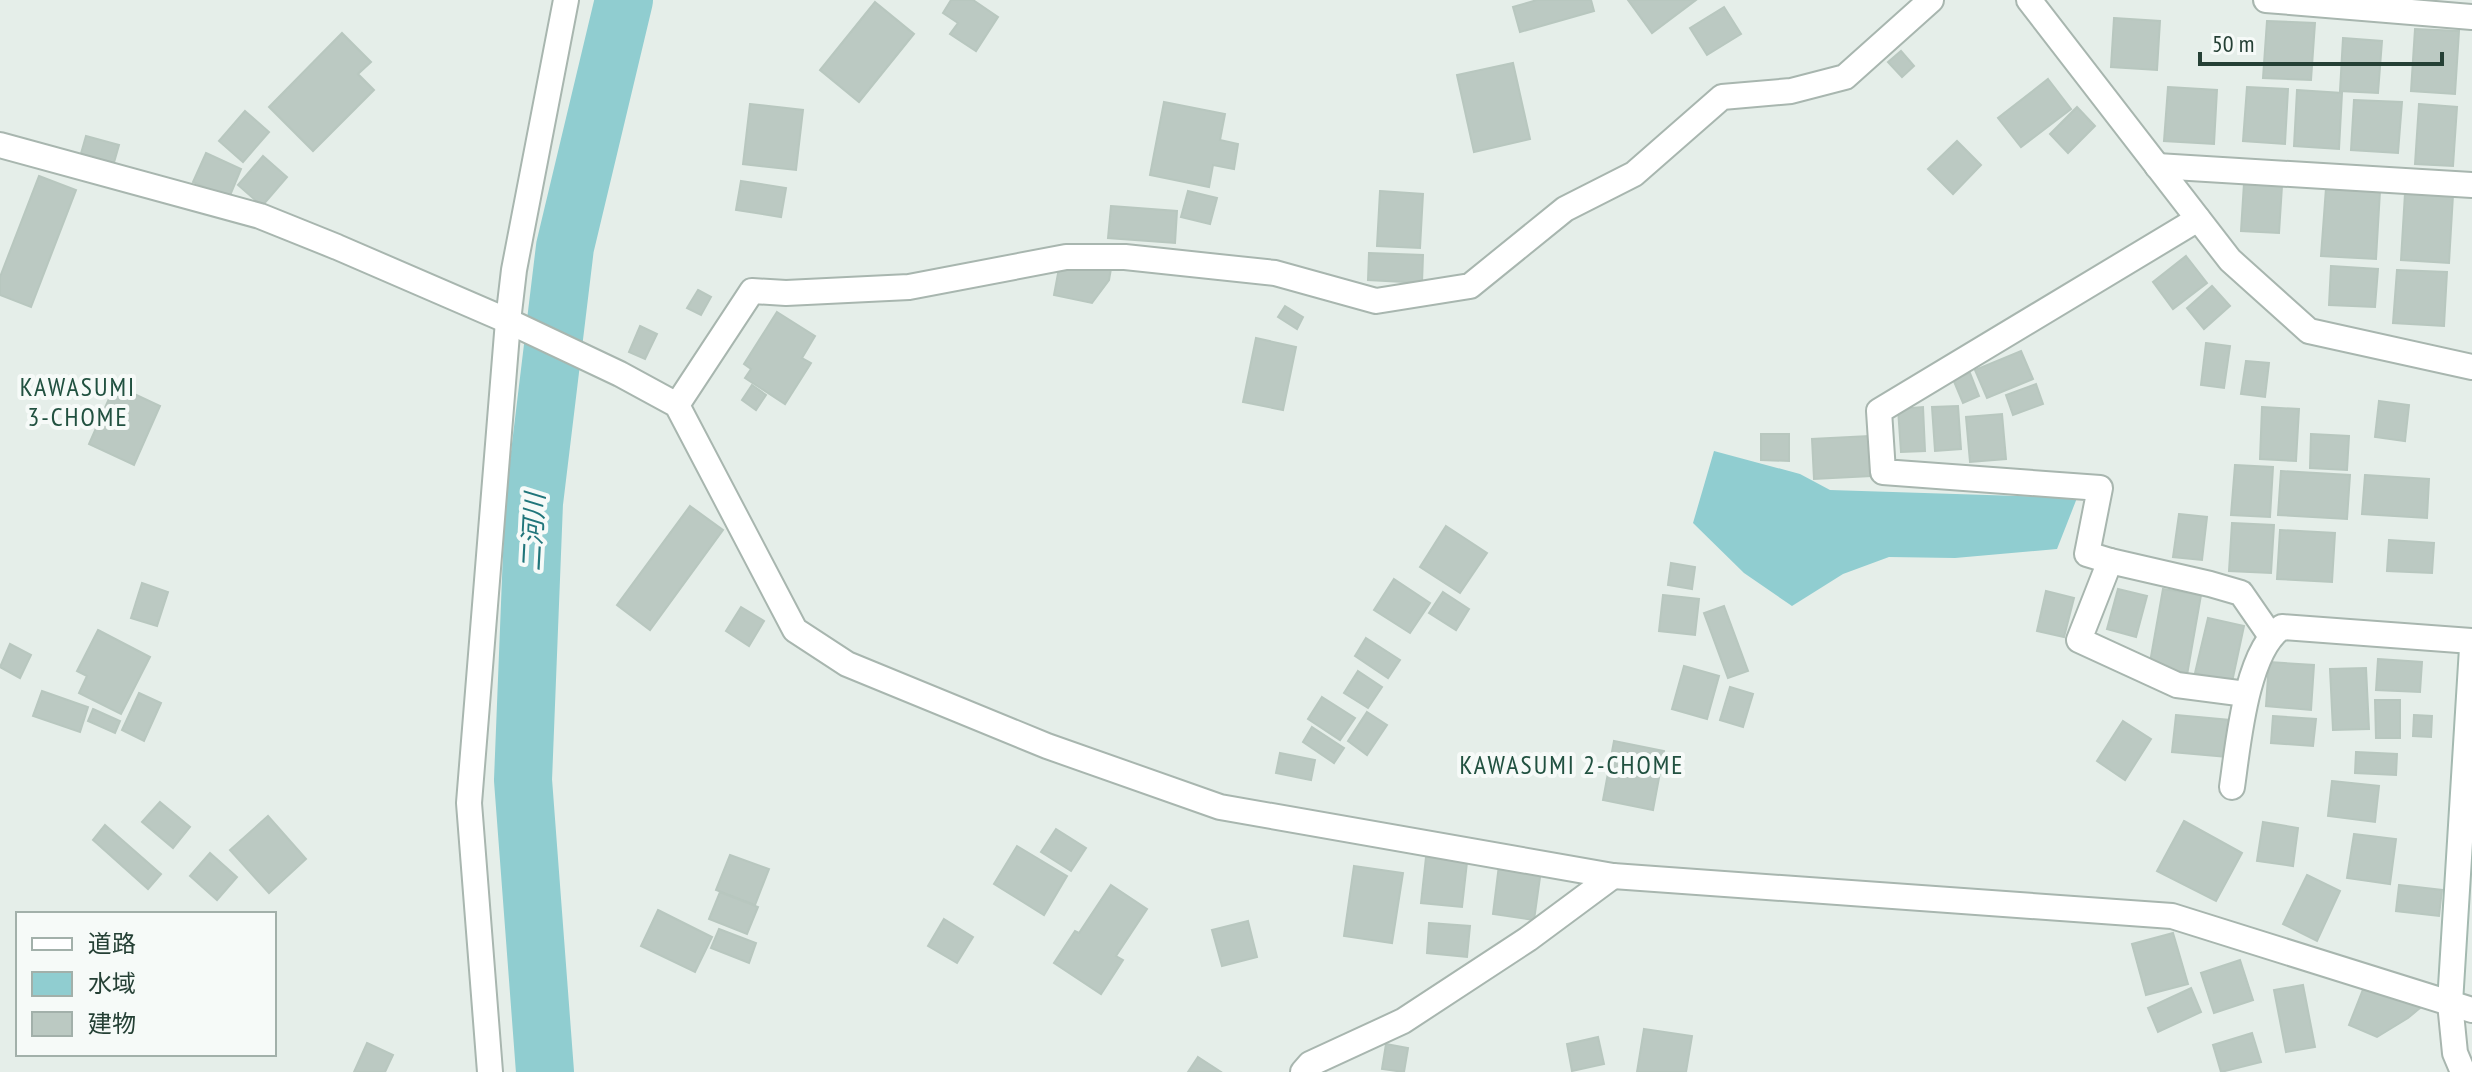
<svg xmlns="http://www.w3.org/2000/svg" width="2472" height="1072" viewBox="0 0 2472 1072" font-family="'PT Sans Narrow','Noto Sans JP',sans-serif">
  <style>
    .water { fill: #90cdd0 }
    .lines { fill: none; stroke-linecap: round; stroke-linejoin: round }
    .river { stroke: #90cdd0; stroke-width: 58 }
    .building { fill: #bbc9c2; stroke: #b8c7bf; stroke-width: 2 }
    .street-casing { stroke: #a8b6af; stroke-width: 28 }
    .secondary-casing { stroke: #a4b9b0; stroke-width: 28 }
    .street { stroke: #fff; stroke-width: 24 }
    .secondary { stroke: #fff; stroke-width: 24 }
    .labels { text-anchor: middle; stroke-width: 8; stroke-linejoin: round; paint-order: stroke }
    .neighbourhood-label { font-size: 26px; letter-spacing: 2px; fill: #215140; stroke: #f6faf8 }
    .water-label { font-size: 26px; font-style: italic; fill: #20757a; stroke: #f6faf8 }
  </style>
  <rect width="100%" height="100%" fill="#e5eee9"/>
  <!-- water -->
  <polygon class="water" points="1714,451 1800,474 1830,490 2077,498 2057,549 1955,558 1889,557 1843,574 1792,606 1744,573 1693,523"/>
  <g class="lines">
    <!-- river -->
    <polyline class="river" points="545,1072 523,780 534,503 565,247 624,0"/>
  </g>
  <!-- building -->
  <g class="building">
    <polygon points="951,0 973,0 998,17 976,51 950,34 958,23 943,13"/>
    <polygon points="1537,0 1591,0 1594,11 1520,32 1513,7"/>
    <polygon points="1628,0 1696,0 1652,33"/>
    <polygon points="875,2 914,34 859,102 820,70"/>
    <polygon points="1724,7 1741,34 1707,55 1690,28"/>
    <polygon points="2114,18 2160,21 2157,70 2111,67"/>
    <polygon points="2267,21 2315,23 2311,80 2263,78"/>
    <polygon points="2415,29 2459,31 2455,94 2411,91"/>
    <polygon points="342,33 371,62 358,74 374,90 313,151 269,107"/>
    <polygon points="2343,38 2382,41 2378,93 2340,91"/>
    <polygon points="1901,51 1914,66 1902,77 1888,62"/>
    <polygon points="1513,63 1530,139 1474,152 1457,75"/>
    <polygon points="2048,79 2071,109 2021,147 1998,118"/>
    <polygon points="2168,87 2217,90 2214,144 2164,141"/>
    <polygon points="2247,87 2288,89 2285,144 2243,141"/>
    <polygon points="2297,90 2342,93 2339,149 2294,146"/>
    <polygon points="2354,100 2402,102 2398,153 2351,150"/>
    <polygon points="1164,102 1225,114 1220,140 1238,144 1234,169 1213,165 1209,187 1150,175"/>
    <polygon points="750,104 803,110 796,170 743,164"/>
    <polygon points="2419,104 2457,107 2453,166 2415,164"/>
    <polygon points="2077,107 2095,126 2068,153 2050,134"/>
    <polygon points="245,111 269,132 243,162 219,141"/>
    <polygon points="86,136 119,145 113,166 80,157"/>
    <polygon points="1957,141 1981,165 1953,194 1928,169"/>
    <polygon points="206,153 241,169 229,198 193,182"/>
    <polygon points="263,156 287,177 262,206 238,185"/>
    <polygon points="39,176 76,190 31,307 0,295 0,277"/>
    <polygon points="741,181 786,188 781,217 736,210"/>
    <polygon points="2244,183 2282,186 2279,233 2241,231"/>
    <polygon points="2326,188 2380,191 2376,259 2321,256"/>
    <polygon points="1188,191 1217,198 1210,224 1181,217"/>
    <polygon points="1380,191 1423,194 1420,248 1377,246"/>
    <polygon points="2405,193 2453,195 2449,263 2401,260"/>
    <polygon points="1111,206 1177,211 1175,243 1108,238"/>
    <polygon points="1369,253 1423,255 1422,283 1368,280"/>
    <polygon points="2186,256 2207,283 2173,309 2153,282"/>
    <polygon points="1095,260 1112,263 1109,280 1092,303 1054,295 1060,263 1093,269"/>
    <polygon points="2331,266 2378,269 2375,307 2329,305"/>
    <polygon points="2397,270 2447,272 2444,326 2393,323"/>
    <polygon points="2212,286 2230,306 2204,329 2187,308"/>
    <polygon points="698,290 711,297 701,315 687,308"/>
    <polygon points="1285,306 1303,317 1297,329 1278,317"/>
    <polygon points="777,312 815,336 802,358 811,363 785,404 745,378 751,369 744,364"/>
    <polygon points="640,326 657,334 645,359 629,352"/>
    <polygon points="1256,338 1296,347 1283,410 1243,402"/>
    <polygon points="2206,343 2230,346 2224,388 2201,385"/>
    <polygon points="2021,351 2033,379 1987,398 1975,370"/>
    <polygon points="2246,361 2269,363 2265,397 2241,394"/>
    <polygon points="1970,373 1979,396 1963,403 1953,379"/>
    <polygon points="2036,384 2043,404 2013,415 2006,395"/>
    <polygon points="115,385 160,406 134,465 89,444"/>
    <polygon points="752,385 766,395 756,410 742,400"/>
    <polygon points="2379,401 2409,405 2405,441 2375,437"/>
    <polygon points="1958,406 1961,449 1935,451 1932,407"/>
    <polygon points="1923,407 1925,451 1901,452 1898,409"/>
    <polygon points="2262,407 2299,409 2296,461 2260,459"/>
    <polygon points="2002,414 2006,459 1970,462 1966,417"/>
    <polygon points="1761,434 1789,434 1789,461 1761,460"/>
    <polygon points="2311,434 2349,436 2347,470 2310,468"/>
    <polygon points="1869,436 1871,476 1814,479 1812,439"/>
    <polygon points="2235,465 2273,467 2270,517 2231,515"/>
    <polygon points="2281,471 2350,475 2347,519 2278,515"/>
    <polygon points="2365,475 2429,479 2427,518 2362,514"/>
    <polygon points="690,506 723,530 650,630 617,605"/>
    <polygon points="2179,514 2207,517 2202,560 2173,557"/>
    <polygon points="2232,523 2274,525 2271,573 2229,571"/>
    <polygon points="1446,526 1487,553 1460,593 1420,567"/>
    <polygon points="2280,530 2335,533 2332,582 2277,579"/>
    <polygon points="2389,540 2434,543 2432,573 2387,571"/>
    <polygon points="1671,563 1695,567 1692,589 1668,585"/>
    <polygon points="1394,579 1430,603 1410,633 1374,610"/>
    <polygon points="142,583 168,592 157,626 131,618"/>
    <polygon points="2118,589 2147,596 2136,637 2107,629"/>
    <polygon points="2163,589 2201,595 2187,675 2149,668"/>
    <polygon points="2046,591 2074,598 2064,637 2037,631"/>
    <polygon points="1443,592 1469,609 1456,630 1429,613"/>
    <polygon points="1663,595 1699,599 1695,635 1659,631"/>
    <polygon points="1724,606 1748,671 1728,678 1704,613"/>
    <polygon points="741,607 764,621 749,646 726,631"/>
    <polygon points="2208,618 2244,626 2232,682 2195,673"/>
    <polygon points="98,630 150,657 121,714 79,693 87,676 77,671"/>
    <polygon points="1366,638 1400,660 1388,678 1355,656"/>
    <polygon points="10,644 31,655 20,678 0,667"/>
    <polygon points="2378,659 2422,662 2420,692 2376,690"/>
    <polygon points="2269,662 2314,665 2311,710 2266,706"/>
    <polygon points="1684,666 1719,676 1707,719 1672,709"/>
    <polygon points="2366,668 2369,729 2333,730 2330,669"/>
    <polygon points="1358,671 1382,687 1368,708 1344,693"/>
    <polygon points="1730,687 1753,694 1743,727 1720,720"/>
    <polygon points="42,691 88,707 80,732 33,716"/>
    <polygon points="139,693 161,703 144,741 122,730"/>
    <polygon points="1322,697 1355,718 1340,740 1308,719"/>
    <polygon points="2375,700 2400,700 2400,738 2376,738"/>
    <polygon points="93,709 120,721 115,733 88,721"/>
    <polygon points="1367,712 1387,725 1367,755 1348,741"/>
    <polygon points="2176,715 2230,720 2227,757 2172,752"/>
    <polygon points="2414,715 2432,716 2431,737 2413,736"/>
    <polygon points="2273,716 2316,719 2313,746 2271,743"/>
    <polygon points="2123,721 2151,739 2125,780 2097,761"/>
    <polygon points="1312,727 1344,748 1334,763 1303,742"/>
    <polygon points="1614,741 1664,751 1653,810 1603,800"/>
    <polygon points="2356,752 2397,754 2396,775 2355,773"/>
    <polygon points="1280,753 1315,760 1311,780 1276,773"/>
    <polygon points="2332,781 2379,786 2375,822 2328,816"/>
    <polygon points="160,802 190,827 173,848 142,822"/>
    <polygon points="268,816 306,859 269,893 230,850"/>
    <polygon points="2184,821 2242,853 2216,901 2157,871"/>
    <polygon points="2263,822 2298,828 2293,866 2257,861"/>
    <polygon points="105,825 161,874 148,889 93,840"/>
    <polygon points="1056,829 1086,848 1071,871 1041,852"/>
    <polygon points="2354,834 2396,839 2390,884 2347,878"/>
    <polygon points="1017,846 1067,876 1044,915 994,884"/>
    <polygon points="210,853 237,877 217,900 190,876"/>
    <polygon points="730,855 769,869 755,905 716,890"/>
    <polygon points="1426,857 1467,862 1462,907 1421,903"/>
    <polygon points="1499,865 1541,870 1534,920 1493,914"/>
    <polygon points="1354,866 1403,873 1392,943 1344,936"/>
    <polygon points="2307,875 2340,891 2317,941 2283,924"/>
    <polygon points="1111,885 1147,909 1116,956 1123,960 1101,994 1054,963 1075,931 1079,933"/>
    <polygon points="2399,885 2442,890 2439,916 2396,911"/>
    <polygon points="720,892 758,907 747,934 709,919"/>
    <polygon points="658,910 712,937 695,972 641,946"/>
    <polygon points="944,919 973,937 957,963 928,946"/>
    <polygon points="1248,921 1257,957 1222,966 1212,930"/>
    <polygon points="1429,923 1470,926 1467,957 1427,953"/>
    <polygon points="719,929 756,943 749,963 711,948"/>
    <polygon points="2173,933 2188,984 2146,995 2132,944"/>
    <polygon points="2240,960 2253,1000 2214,1013 2201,973"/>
    <polygon points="2303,985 2315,1047 2286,1052 2274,990"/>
    <polygon points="2364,987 2421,1007 2408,1018 2377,1037 2349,1025"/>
    <polygon points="2191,988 2201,1012 2158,1032 2148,1008"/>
    <polygon points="1644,1029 1692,1036 1686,1072 1637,1072"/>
    <polygon points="2252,1033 2261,1062 2221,1072 2213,1045"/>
    <polygon points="1598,1037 1604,1064 1572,1071 1567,1044"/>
    <polygon points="367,1043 393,1055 385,1072 354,1072"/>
    <polygon points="1386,1044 1408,1048 1404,1072 1382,1069"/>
    <polygon points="1198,1057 1221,1072 1188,1072"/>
  </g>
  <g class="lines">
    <defs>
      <g id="street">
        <polyline points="2029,0 2230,260 2309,331 2472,367"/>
        <polyline points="2266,0 2472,17"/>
        <polyline points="0,145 260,216 337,247 508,321 620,374 677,405 795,630 847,664 1047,746 1220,807 1613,876 2172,916 2472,1010"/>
        <polyline points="2157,166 2472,185"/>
        <polyline points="2198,219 1879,411 1883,472 2100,488 2087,554 2110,561 2079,640 2177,685 2246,694"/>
        <polyline points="677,405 752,291 786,293 909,287 1066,257 1125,257 1275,273 1376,301 1470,286 1565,209 1634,174 1722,97 1791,91 1845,77 1931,0"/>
        <polyline points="2110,561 2210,584 2241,593 2270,635"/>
        <path d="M 2232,787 C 2238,746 2246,651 2282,627 L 2472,641"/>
        <polyline points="2450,1003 2455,1053 2463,1072"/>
        <polyline points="490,1072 469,803 508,321 514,270 566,0"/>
        <polyline points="1303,1072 1310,1064 1403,1021 1528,939 1613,876"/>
      </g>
      <polyline id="secondary" points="2450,1003 2472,648"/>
    </defs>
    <!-- street casing -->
    <use href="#street" class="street-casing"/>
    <!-- secondary casing -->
    <use href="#secondary" class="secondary-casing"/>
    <!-- street -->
    <use href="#street" class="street"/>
    <!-- secondary -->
    <use href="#secondary" class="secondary"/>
  </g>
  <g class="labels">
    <!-- neighbourhood labels -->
    <g class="neighbourhood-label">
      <text x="78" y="396">KAWASUMI<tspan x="78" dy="30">3-CHOME</tspan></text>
      <text x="1572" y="774">KAWASUMI 2-CHOME</text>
    </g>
    <!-- water labels -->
    <g class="water-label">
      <text transform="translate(533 532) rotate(-87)" y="9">二河川</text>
    </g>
  </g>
  <!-- legend -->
  <rect x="16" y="912" width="260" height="144" fill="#f6faf8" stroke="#a2b0aa" stroke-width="2"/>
  <rect x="32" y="938" width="40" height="12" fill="#ffffff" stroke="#a2b0aa" stroke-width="2"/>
  <text x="88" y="952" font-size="24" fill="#254035">道路</text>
  <rect x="32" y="972" width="40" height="24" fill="#90cdd0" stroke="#a2b0aa" stroke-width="2"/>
  <text x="88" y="992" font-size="24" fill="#254035">水域</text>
  <rect x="32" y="1012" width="40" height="24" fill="#bbc9c2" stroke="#a2b0aa" stroke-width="2"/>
  <text x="88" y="1032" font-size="24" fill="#254035">建物</text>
  <!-- scale -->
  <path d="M2200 52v12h242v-12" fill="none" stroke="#254035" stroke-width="4"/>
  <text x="2212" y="52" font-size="24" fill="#254035" stroke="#f6faf8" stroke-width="6" paint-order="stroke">50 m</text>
</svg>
